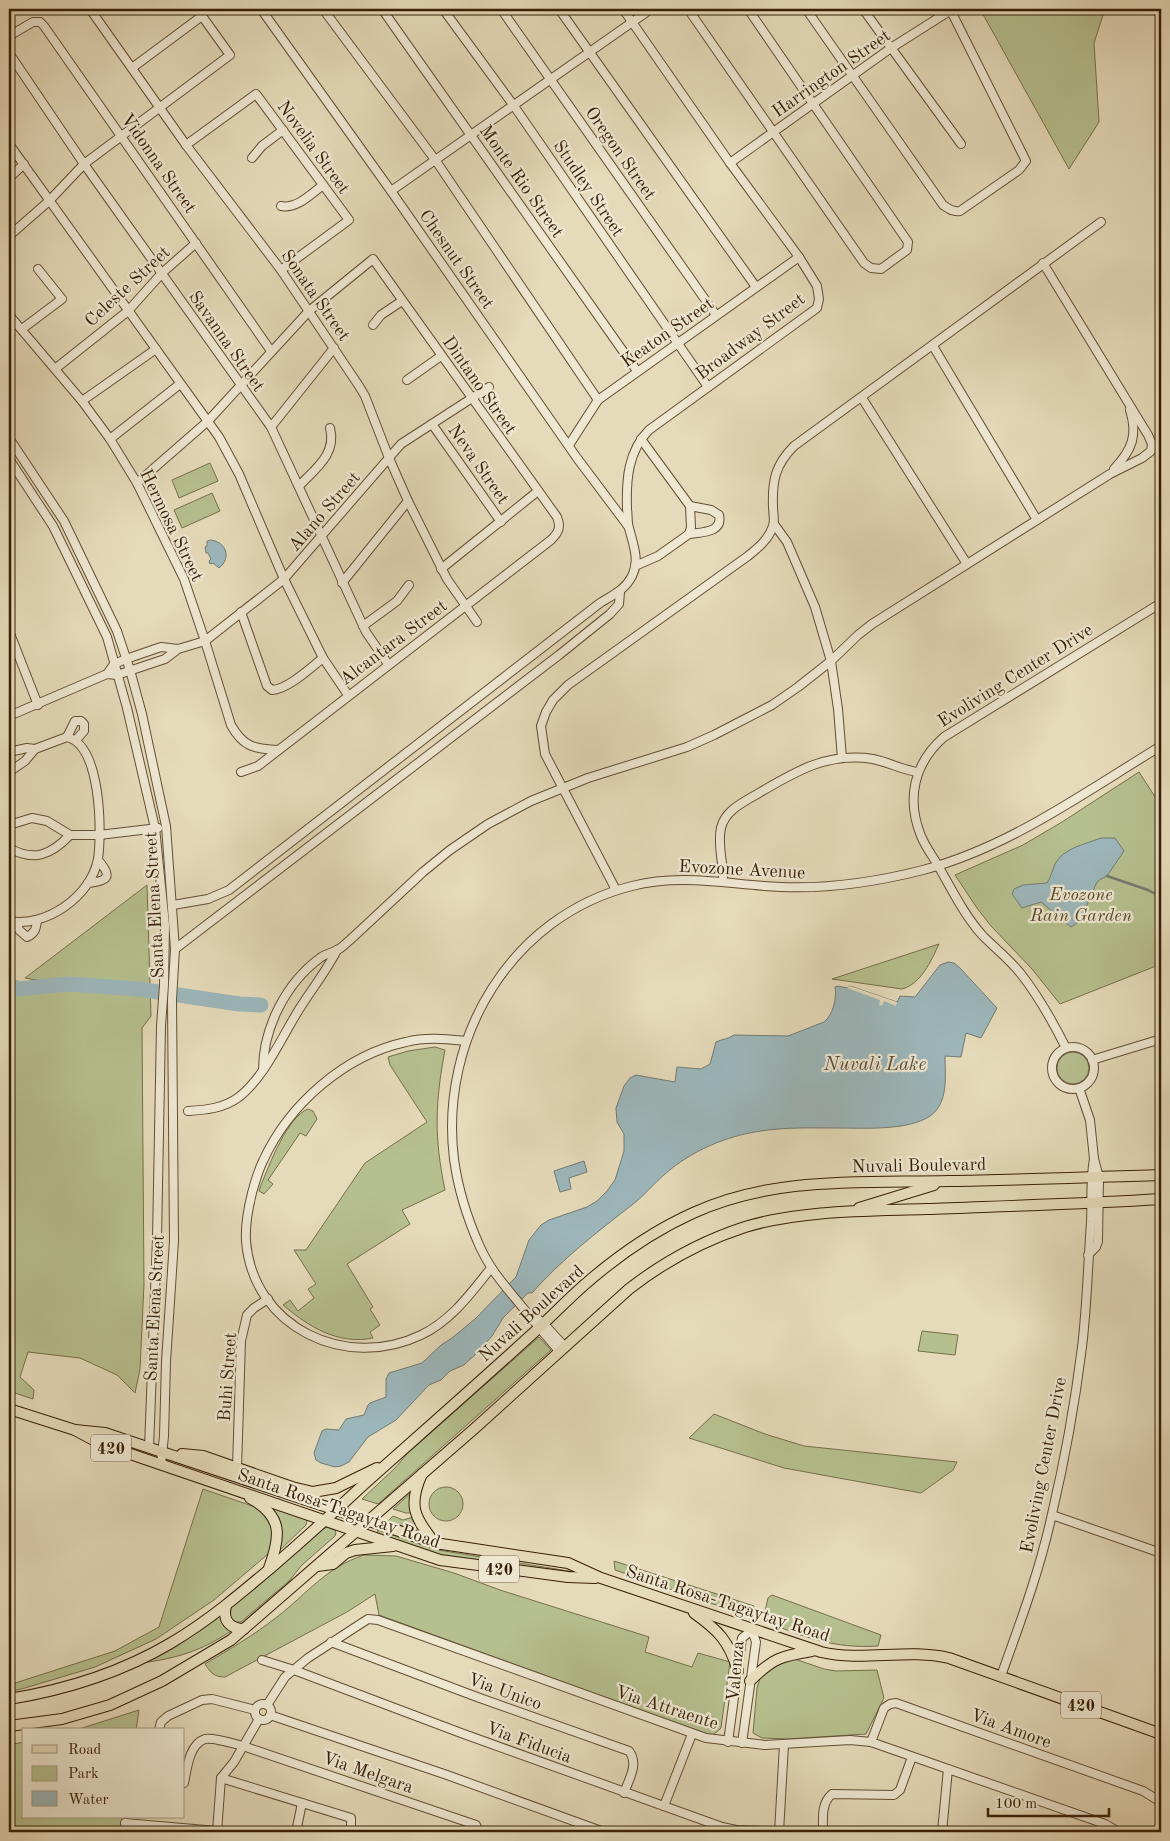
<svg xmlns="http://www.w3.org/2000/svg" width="1170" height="1841" viewBox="0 0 1170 1841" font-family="'Old Standard TT',serif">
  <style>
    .green { fill: #b6bf8e; stroke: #766f4a }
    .water { fill: #9cb7bb; stroke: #747a73 }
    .pier { fill: #e5dab9 }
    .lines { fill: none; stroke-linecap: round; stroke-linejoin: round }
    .stream { stroke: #747a73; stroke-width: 2.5 }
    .river { stroke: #9cb7bb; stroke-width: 15 }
    .minor-casing { stroke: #624e33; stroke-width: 10 }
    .major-casing { stroke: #371f06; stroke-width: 12 }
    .minor { stroke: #eee7d2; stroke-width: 8 }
    .major { stroke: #e5dab9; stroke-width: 10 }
    .labels { text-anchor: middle; stroke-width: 4.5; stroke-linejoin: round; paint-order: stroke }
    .shield { fill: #eee7d2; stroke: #6e5b43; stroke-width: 1 }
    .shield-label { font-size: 16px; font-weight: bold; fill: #371f06 }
    .street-label { font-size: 18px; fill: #371f06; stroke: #eee7d2 }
    .park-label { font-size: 18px; font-style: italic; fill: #574728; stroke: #eee7d2 }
    .water-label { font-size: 19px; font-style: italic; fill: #554d3c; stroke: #eee7d2 }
  </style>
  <rect width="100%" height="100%" fill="#e5dab9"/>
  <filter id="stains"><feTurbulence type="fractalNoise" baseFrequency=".004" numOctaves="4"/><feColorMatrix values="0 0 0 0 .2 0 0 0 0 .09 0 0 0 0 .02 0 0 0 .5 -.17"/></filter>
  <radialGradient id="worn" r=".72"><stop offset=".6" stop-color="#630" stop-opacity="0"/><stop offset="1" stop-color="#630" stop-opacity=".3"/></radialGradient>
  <!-- green -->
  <g class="green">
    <polygon points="980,9 1105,9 1094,43 1099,122 1069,169"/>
    <polygon points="210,463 218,481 179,498 172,480"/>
    <polygon points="212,493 220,511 182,528 174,510"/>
    <polygon points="1139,772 1161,806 1161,964 1060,1004 1032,969 991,926 977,908 955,875 1023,845 1062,822"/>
    <polygon points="147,885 151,1016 142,1028 144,1284 140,1369 135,1393 117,1375 80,1358 28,1352 20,1377 34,1390 33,1399 9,1391 9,986 19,989 65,985 25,978"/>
    <path d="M 939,944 C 931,961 921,984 902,989 L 832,979 Z"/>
    <path d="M 435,1047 L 445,1050 C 435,1103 434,1137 445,1190 L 402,1210 L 410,1224 L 347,1264 L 373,1307 L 370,1309 L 380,1325 L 370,1332 L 373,1338 C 338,1345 309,1327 283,1305 L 290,1300 L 298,1311 L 314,1298 L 308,1289 L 316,1284 L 294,1250 L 306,1250 L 365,1163 L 427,1122 L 390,1065 L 388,1057 L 408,1051 Z"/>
    <circle cx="1073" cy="1068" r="16"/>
    <path d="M 308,1109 L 313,1111 L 317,1119 L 306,1136 L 300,1133 L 268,1180 L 273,1184 L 264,1194 L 259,1191 L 261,1185 C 269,1166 287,1117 308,1109 Z"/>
    <polygon points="922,1331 958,1335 955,1355 918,1351"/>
    <polygon points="539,1337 551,1350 378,1504 362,1499 395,1468 408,1453"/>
    <polygon points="714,1414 765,1434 804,1446 957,1462 953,1470 921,1493 784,1468 689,1438"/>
    <circle cx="446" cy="1504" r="17"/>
    <polygon points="203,1489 258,1508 273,1523 273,1546 268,1554 214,1600 156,1639 95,1667 25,1688 9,1692 9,1685 115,1651 159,1627"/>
    <polygon points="414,1490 412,1513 406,1513 393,1509"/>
    <path d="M 269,1506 L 306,1519 L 307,1521 L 306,1525 L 279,1551 C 284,1532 281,1521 269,1506 Z"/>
    <polygon points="393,1516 403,1520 413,1517 421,1532 388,1521"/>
    <polygon points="327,1527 335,1530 336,1533 335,1536 302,1565 289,1581 241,1622 234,1622 230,1617 229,1609 262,1582 322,1530"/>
    <polygon points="378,1530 438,1550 575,1572 463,1559 436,1554 377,1534"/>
    <path d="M 364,1555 L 396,1556 L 454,1573 L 500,1590 L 649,1637 L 645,1652 L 692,1667 L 698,1653 L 730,1662 L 721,1728 L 712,1736 L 379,1615 L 375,1594 L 347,1612 L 225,1677 C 214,1677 211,1673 205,1664 C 230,1649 254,1635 277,1617 C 308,1593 325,1568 364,1555 Z"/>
    <polygon points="614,1561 754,1606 751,1614 748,1616 615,1570"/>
    <path d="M 772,1595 L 881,1635 L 878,1646 C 835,1649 802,1637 763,1620 L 768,1598 Z"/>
    <path d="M 221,1615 L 224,1625 L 231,1631 C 201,1651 178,1658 142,1663 L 181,1642 Z"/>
    <polygon points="795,1659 824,1669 836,1671 877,1670 884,1698 866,1734 788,1739 762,1738 753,1733 757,1688 760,1678 779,1662"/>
    <polygon points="139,1710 136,1730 76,1730"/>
    <polygon points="24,1742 24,1817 122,1817 121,1827 209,1832 9,1832 9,1745"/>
  </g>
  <!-- water -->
  <g class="water">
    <path d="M 211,540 C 226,542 232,558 219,568 L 213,563 L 210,564 L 209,561 L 211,559 L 208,553 L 206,553 L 205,547 L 207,546 L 207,541 Z"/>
    <path d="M 1101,838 L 1115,838 L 1124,851 L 1107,876 L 1099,880 L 1096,884 L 1080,921 L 1071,927 L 1041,902 L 1022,908 L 1012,894 L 1014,889 L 1023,885 L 1047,883 C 1051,877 1052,871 1055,864 C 1063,848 1086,844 1101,838 Z"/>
    <path d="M 948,962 L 954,963 L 960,968 L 997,1008 L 981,1038 L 966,1033 L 961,1057 L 945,1056 C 945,1075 949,1103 930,1116 C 908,1131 863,1128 837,1128 C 812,1128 786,1127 761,1131 C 726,1136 691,1151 665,1174 C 653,1184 644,1196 632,1205 C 597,1232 561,1260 532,1293 L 528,1293 L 503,1318 L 492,1336 L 477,1353 L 464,1365 L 450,1371 L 441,1380 L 429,1385 L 396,1420 L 368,1437 L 349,1462 L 341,1466 L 335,1467 L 321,1463 L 316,1460 L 314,1453 L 322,1431 L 326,1429 L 339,1430 L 346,1419 L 364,1415 L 368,1405 L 370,1403 L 386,1397 L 386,1379 L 389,1373 L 422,1363 L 441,1345 L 452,1338 L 475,1319 L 516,1277 L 529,1240 L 541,1225 L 549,1220 L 587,1207 L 597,1201 L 607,1191 L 615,1180 L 624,1151 L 624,1134 L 617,1122 L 616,1108 L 624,1086 L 630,1078 L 636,1075 L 675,1082 L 677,1067 L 701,1069 L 710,1064 L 716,1042 C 722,1039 729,1039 734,1035 L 788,1036 L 824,1022 C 833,1015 837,998 835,987 L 838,986 L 847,988 L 850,986 L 897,1002 L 900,996 L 915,997 L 940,965 Z"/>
    <polygon points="584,1161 587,1172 569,1178 571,1189 560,1192 554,1171"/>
  </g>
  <!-- pier -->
  <polygon class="pier" points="850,986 897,1002 896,1006 884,1001 882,1006 879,1005 880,1000 847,988"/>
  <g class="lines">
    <!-- stream -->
    <polyline class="stream" points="1107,876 1148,890 1161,897"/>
    <!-- river -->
    <polyline class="river" points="9,985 19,989 67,984 138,989 239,1004 261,1005"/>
    <defs>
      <g id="minor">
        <polyline points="90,9 186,145 281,270 359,386 365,396 389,458 408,501 447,579 477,622"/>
        <polyline points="261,9 391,191 577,458 628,526"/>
        <polyline points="323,9 436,161 598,400"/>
        <polyline points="382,9 637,371"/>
        <polyline points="443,9 514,106 708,387"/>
        <polyline points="501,9 716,315"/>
        <polyline points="559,9 756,287"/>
        <polyline points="688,9 864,263 871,268 881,269 907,250 908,242 748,9"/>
        <path d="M 806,9 L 943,205 C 949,209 953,212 960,211 L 1019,170 L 1026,161 L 950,9"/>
        <polyline points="863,9 961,144"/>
        <polyline points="9,36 33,22 40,22 44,26 271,351"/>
        <polyline points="9,53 84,164 271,427 366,632 388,664"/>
        <polyline points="132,68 202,16"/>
        <polyline points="9,144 219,437 239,474 284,579 323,658 348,695"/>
        <polyline points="186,145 256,94 349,220 281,270"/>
        <polyline points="252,158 262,146 283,130"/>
        <polyline points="730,163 891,48 951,10"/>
        <polyline points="9,178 24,164"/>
        <polyline points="391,191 651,9"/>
        <path d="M 281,206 C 297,209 311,194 323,185"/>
        <polyline points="9,236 49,201 84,164 230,55 197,9"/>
        <path d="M 9,315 L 82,401 L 110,439 L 137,483 L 184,579 L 205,641 L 231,725 C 243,747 255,749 278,750"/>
        <polyline points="373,325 381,315 402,301"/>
        <polyline points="22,329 62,299 38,269"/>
        <polyline points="933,346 1037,520"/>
        <polyline points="55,369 128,311 162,273 196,243"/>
        <polyline points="407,380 441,356"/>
        <polyline points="862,398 967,564"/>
        <polyline points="82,401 156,349"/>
        <polyline points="432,424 501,522"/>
        <polyline points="271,427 334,348"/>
        <polyline points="9,438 64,521 117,631 130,670 142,714 166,826 175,949 172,1000 174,1241 166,1362 164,1436 161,1464"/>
        <polyline points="110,439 180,384"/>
        <polyline points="569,445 598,400 799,257"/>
        <polyline points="9,459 53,526 107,637 127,708 155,828 165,925 164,985 161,1026 157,1239 149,1448"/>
        <path d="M 1114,469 C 1132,450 1138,435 1130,410"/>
        <path d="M 137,483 L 208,421 L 309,311 L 373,259 L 557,517 C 561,527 559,532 551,540 L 258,766 L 241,772"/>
        <path d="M 299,486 C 315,469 337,454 330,428"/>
        <polyline points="774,524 787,542 815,607 831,661 838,709 842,758"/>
        <path d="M 689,534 C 702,532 723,533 719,515 L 711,510 L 690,506"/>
        <polyline points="635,566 658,556 689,534 691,527 690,506 641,439"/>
        <polyline points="441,569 538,491"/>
        <polyline points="342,583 408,501"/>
        <path d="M 241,612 L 267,686 L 272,690 C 288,689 309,669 323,658"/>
        <polyline points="363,626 397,601 409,585"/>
        <polyline points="9,631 38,705"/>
        <polyline points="107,674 114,664 126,659 161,647 178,649 205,641 284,579 401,444 489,387"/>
        <polyline points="9,716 107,674 117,675 165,659 178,649"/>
        <polyline points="67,737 75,721 81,721 84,724 84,731 76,740"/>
        <polyline points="9,752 27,748 35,749"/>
        <path d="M 9,772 L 25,761 L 35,749 L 67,737 C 101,745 102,831 98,859 C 91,897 45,928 9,921"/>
        <polyline points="9,825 32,818 47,821 70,835 99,835 158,828"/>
        <path d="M 9,848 C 34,862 51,855 70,835"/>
        <path d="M 723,882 C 724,864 717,845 721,828 C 725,810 744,802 759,793 C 796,771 828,752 873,759 C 888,762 903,770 917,772"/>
        <path d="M 88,883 C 108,881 113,877 98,860"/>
        <path d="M 616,890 L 545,754 L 541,726 L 546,712 L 553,700 L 568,685 L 748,556 C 758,548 769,539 773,526 C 775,520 773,513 773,507 C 772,481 775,465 794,446 L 1101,222"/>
        <path d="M 173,905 L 208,899 L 229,890 L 600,603 C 613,595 625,590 632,576 C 640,560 633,544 629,528 C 627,522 628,515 627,509 C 626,480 628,451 649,430 L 817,308 L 819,299 L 817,286 L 799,257 L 730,163 L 623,9"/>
        <path d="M 17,923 L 19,930 L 27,937 C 35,933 36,929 37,921"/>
        <polyline points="175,949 559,655 610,614 619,604 620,592"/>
        <path d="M 466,1041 C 445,1039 426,1037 406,1042 C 345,1055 289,1104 263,1161 C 258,1171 255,1182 252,1193 C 248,1209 245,1225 246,1241 C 253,1328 346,1371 421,1335 C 451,1321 471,1293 491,1268"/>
        <circle cx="1073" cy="1068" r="21"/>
        <path d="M 1066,1048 C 1053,1022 1039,997 1021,974 C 1010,960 996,949 983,936 C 965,916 953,892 940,869 C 934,858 926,848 921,836 C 906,799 914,763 944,737 L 1161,603"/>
        <polyline points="1092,1060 1161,1039"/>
        <path d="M 263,1070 C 263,1028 286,983 320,958 C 325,954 332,953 337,950 C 342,948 346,943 350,940 L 423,872 L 450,850 L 488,824 L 531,801 L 588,778 L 687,747 L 714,735 L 772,705 L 798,687 L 831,661 L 858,635 L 872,624 L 1110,474 L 1142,458 L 1151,451 L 1152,444 L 1148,435 L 1043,263"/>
        <polyline points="1079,1088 1090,1120 1094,1159 1099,1177 1098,1241 1096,1247 1088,1255"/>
        <path d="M 188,1111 C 207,1110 224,1108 239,1097 C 265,1077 282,1036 300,1008 C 312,989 327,970 337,950"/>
        <polyline points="531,1313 544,1324 565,1347"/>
        <path d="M 560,1352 C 546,1336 533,1320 519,1303 C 504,1285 490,1269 480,1247 C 468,1220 458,1189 454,1159 C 439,1038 511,916 632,886 C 682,873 731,885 781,887 C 829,889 876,882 923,870 C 1010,847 1085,792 1161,746"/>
        <polyline points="237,1468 241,1341 247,1315 254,1308 268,1299"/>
        <polyline points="1052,1515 1161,1553"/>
        <path d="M 331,1642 L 477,1697 L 629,1751 C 639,1764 629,1779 624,1793"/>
        <polyline points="262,1660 294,1670 461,1733 722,1827 736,1830 791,1832"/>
        <path d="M 1001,1676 C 1020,1623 1040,1570 1052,1514 C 1065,1459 1075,1403 1082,1347 C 1087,1306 1088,1264 1091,1222 C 1092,1200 1090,1181 1094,1159"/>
        <circle cx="263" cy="1712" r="8"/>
        <polyline points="267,1705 285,1677 308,1658 368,1619 378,1620 706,1738 765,1745 850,1740 871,1742 1105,1824 1119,1832"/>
        <polyline points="270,1715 447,1775 604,1832"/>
        <polyline points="159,1730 161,1722 168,1716 202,1700 212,1699 255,1710"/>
        <polyline points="728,1742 742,1638 752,1630 756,1642 742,1743"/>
        <polyline points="871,1742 884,1708 890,1704 896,1703 1143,1791 1161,1802"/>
        <polyline points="221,1778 351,1818 351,1832"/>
        <path d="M 184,1783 C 187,1769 189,1744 205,1739 C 213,1737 235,1744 243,1746 L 476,1825 L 479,1832"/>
        <polyline points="664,1806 692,1734"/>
        <polyline points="125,1823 217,1831 306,1832"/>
        <polyline points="217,1832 221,1778 234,1762 259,1719"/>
        <polyline points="296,1832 302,1803"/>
        <polyline points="779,1832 784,1745"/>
        <path d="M 823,1832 C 823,1819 821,1803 832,1794 L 894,1795 L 900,1790 L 912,1757"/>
        <polyline points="942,1832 948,1769"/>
      </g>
      <g id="major">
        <polyline points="859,1208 934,1185"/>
        <polyline points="9,1409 75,1430 101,1444 440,1560 568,1577 595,1578"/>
        <path d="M 75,1430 L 105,1433 L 435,1543 L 568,1563 L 601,1578 L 821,1652 C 863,1662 907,1648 949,1658 L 1161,1734"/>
        <polyline points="182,1454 203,1456 292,1487 313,1492 336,1488 377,1468"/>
        <path d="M 422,1474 C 408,1505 414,1517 434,1542"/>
        <path d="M 250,1498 C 283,1516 281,1536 269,1568"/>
        <polyline points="317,1566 333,1564 346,1553 355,1550 393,1546"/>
        <path d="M 226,1606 C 222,1620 230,1629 244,1629"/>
        <path d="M 694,1613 C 718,1630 729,1641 738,1671"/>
        <path d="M 750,1681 C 773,1658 781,1656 812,1651"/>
        <path d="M 9,1699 C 65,1690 122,1672 171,1643 C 208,1621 240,1594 272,1567 C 302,1541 332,1514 361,1487 C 417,1437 474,1387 530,1336 C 548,1320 565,1302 583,1286 C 616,1257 653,1231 693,1213 C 773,1176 863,1183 949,1181 C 1019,1180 1090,1177 1161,1175"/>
        <path d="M 9,1726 L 62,1719 L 110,1705 L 162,1681 L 231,1640 L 474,1429 L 629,1289 C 665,1261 702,1241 745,1227 C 801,1210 868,1211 926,1209 C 1005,1206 1083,1204 1161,1199"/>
      </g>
    </defs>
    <!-- minor casing -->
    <use href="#minor" class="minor-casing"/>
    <!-- major casing -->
    <use href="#major" class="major-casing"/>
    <!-- minor -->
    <use href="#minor" class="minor"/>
    <!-- major -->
    <use href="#major" class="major"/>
  </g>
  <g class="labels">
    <!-- shield labels -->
    <g class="shield">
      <rect x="91" y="1434.5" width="40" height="27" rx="4"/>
      <rect x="479" y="1555.5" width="40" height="27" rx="4"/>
      <rect x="1061" y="1691.5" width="40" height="27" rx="4"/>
    </g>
    <g class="shield-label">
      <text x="111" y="1454">420</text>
      <text x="499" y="1575">420</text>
      <text x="1081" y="1711">420</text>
    </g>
    <!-- street labels -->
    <g class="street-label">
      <text transform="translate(831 73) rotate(-35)" y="6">Harrington Street</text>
      <text transform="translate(314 147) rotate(54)" y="6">Novelia Street</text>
      <text transform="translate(621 153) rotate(55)" y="6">Oregon Street</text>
      <text transform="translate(159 163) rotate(55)" y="6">Vidonna Street</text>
      <text transform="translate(522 181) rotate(55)" y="6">Monte Rio Street</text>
      <text transform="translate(589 188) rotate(56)" y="6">Studley Street</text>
      <text transform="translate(457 259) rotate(55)" y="6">Chesnut Street</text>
      <text transform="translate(127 286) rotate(-43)" y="6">Celeste Street</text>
      <text transform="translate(316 295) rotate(55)" y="6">Sonata Street</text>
      <text transform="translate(667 332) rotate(-35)" y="6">Keaton Street</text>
      <text transform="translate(750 336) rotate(-37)" y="6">Broadway Street</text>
      <text transform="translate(227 341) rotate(55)" y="6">Savanna Street</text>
      <text transform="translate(480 385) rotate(55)" y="6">Dintano Street</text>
      <text transform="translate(479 464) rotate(55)" y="6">Neva Street</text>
      <text transform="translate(324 511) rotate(-49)" y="6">Alano Street</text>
      <text transform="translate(172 525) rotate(64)" y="6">Hermosa Street</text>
      <text transform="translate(393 642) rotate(-37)" y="6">Alcantara Street</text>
      <text transform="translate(1015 675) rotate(-32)" y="6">Evoliving Center Drive</text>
      <text transform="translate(742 869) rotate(3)" y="6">Evozone Avenue</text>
      <text transform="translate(154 905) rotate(-93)" y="6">Santa Elena Street</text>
      <text transform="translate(919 1165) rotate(-1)" y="6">Nuvali Boulevard</text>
      <text transform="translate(154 1308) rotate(-87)" y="6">Santa Elena Street</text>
      <text transform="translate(531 1313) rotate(-42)" y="6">Nuvali Boulevard</text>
      <text transform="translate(227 1377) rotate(-86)" y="6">Buhi Street</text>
      <text transform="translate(1043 1465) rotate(-79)" y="6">Evoliving Center Drive</text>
      <text transform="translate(339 1508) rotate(19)" y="6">Santa Rosa-Tagaytay Road</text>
      <text transform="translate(728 1603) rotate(18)" y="6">Santa Rosa-Tagaytay Road</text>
      <text transform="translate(735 1671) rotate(-85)" y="6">Valenza</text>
      <text transform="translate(505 1691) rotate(20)" y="6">Via Unico</text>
      <text transform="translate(667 1707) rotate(18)" y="6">Via Attraente</text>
      <text transform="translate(1011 1728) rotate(20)" y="6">Via Amore</text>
      <text transform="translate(529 1742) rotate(20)" y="6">Via Fiducia</text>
      <text transform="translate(368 1772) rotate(19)" y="6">Via Melgara</text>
    </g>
    <!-- park labels -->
    <g class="park-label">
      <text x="1081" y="900">Evozone<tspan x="1081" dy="21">Rain Garden</tspan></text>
    </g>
    <!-- water labels -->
    <g class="water-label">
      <text x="875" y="1070">Nuvali Lake</text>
    </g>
  </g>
  <!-- margin -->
  <rect width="1170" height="1841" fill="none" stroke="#e5dab9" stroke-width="30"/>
  <rect x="10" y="10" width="1150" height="1821" fill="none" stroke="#371f06" stroke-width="2.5"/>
  <rect x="15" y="15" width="1140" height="1811" fill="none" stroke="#371f06"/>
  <!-- legend -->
  <rect x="22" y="1728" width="162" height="90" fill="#eee7d2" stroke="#a59780"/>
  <rect x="32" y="1745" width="25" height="8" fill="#e5dab9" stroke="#a59780"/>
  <text x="68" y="1754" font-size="15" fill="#371f06">Road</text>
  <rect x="32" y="1766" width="25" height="15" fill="#b6bf8e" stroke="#a59780"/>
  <text x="68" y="1778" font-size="15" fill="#371f06">Park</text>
  <rect x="32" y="1791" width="25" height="15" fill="#9cb7bb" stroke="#a59780"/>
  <text x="68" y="1804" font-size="15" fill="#371f06">Water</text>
  <!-- scale -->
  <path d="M988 1808v8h121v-8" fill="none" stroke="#371f06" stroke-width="2.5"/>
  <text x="995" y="1808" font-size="15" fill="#371f06" stroke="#eee7d2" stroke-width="4" paint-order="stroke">100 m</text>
  <rect width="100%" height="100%" filter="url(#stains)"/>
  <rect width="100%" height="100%" fill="url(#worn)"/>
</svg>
